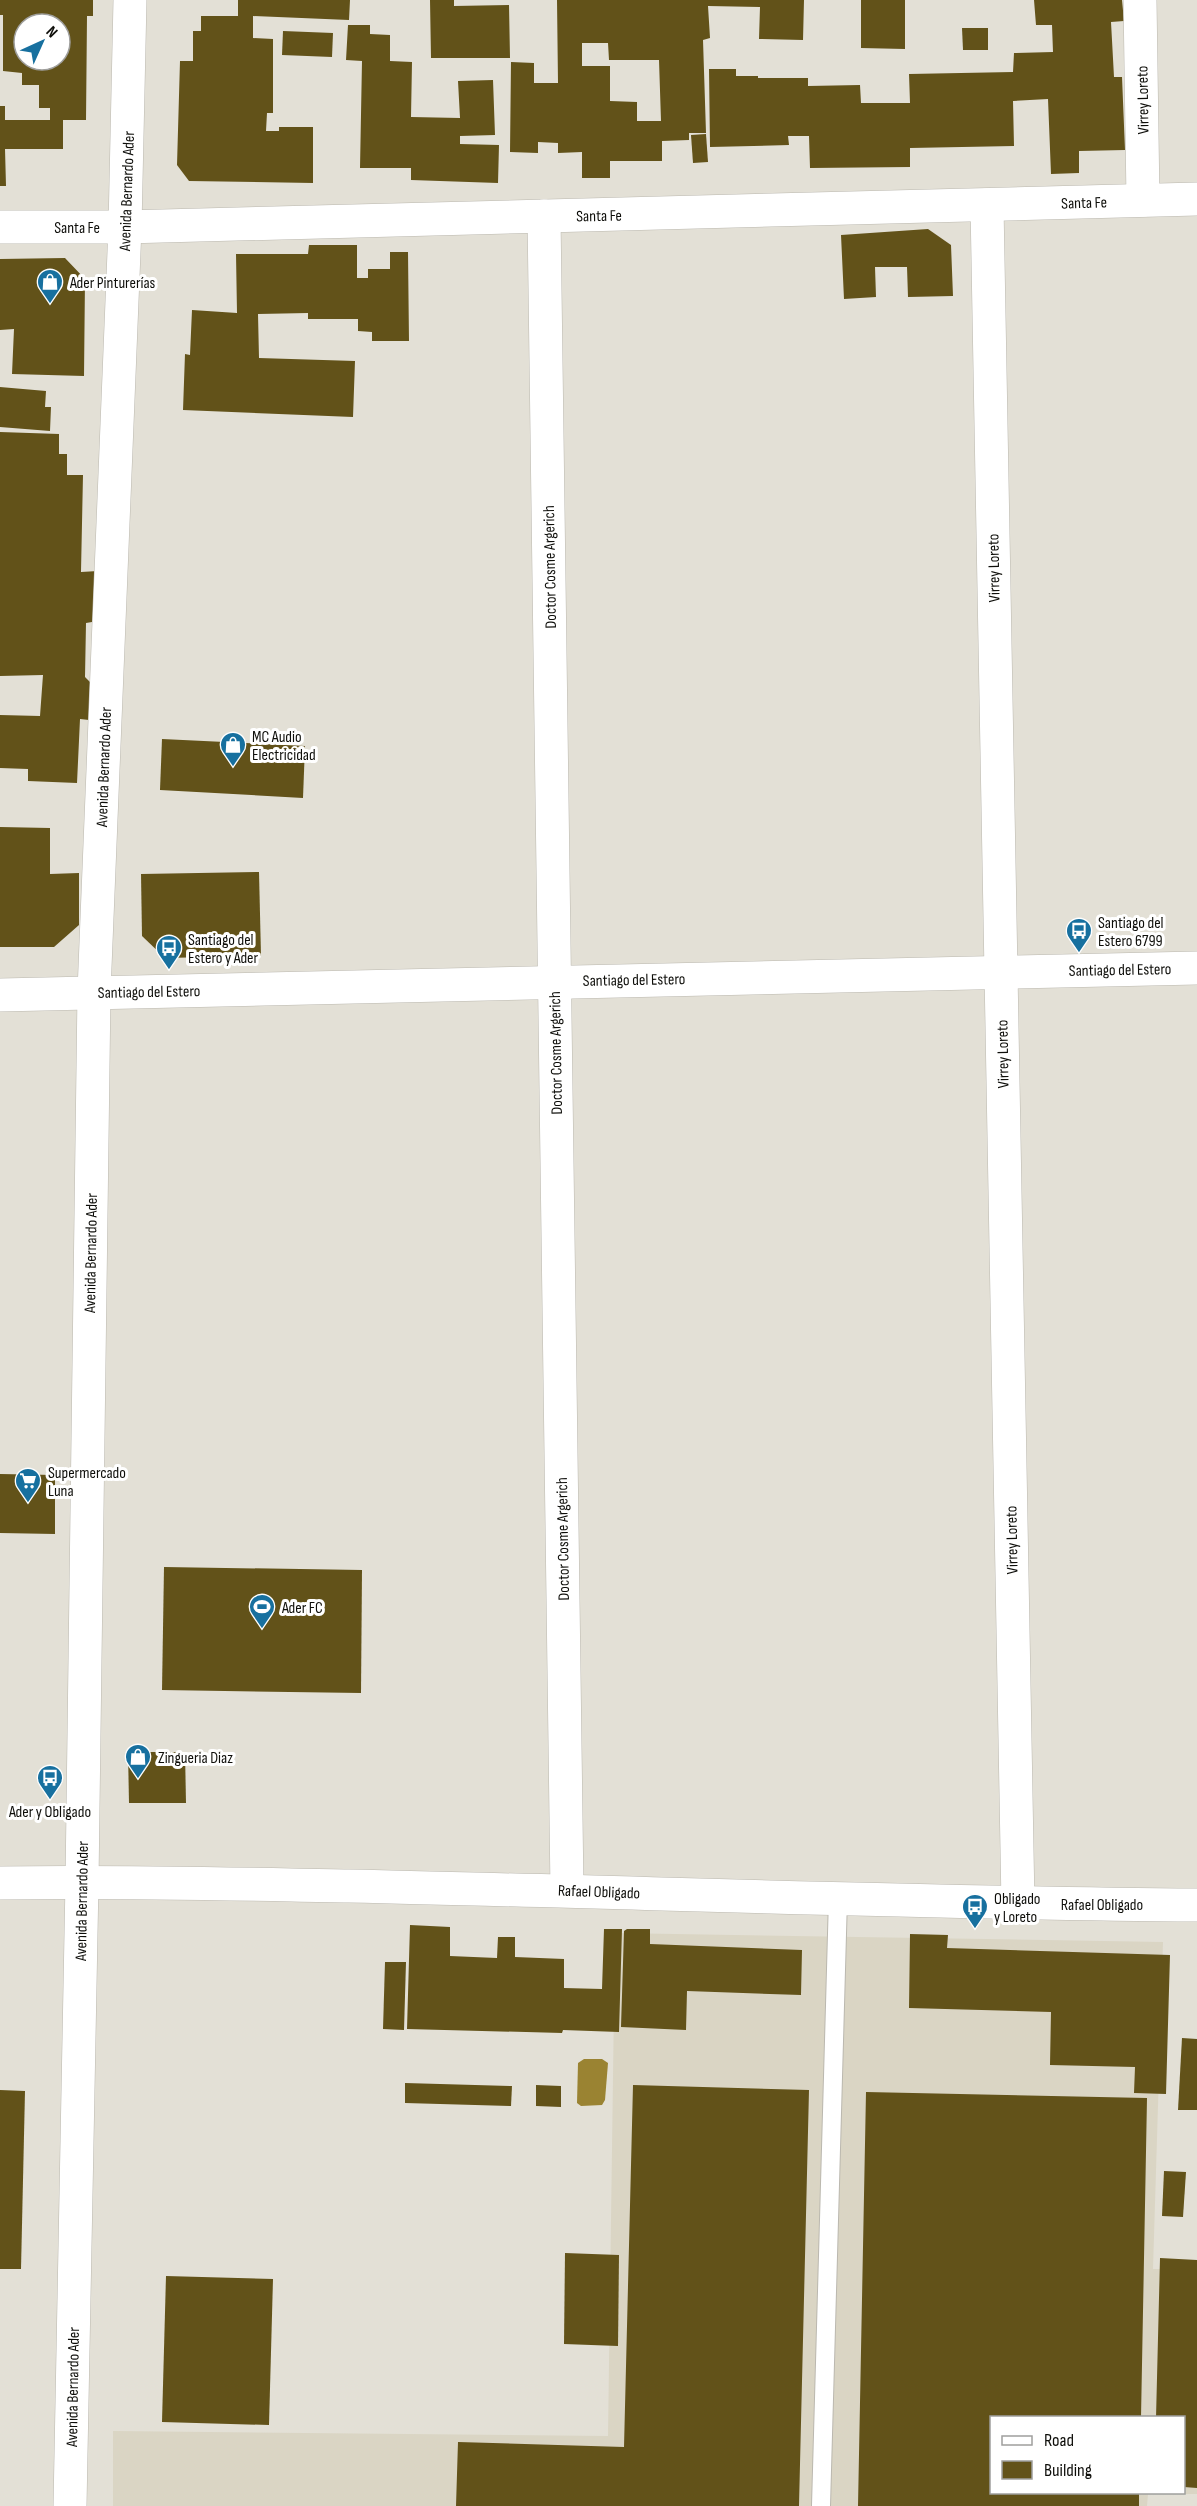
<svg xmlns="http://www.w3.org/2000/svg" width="1197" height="2506" viewBox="0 0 1197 2506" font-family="'Sofia Sans Condensed',sans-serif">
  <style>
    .built { fill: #dad5c4; fill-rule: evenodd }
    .water { fill: #9a8332 }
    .building { fill: #625219; fill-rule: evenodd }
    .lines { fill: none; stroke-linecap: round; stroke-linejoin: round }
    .lane-casing { stroke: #bbb8af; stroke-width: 20 }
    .street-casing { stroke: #bbb8af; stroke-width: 34 }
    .secondary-casing { stroke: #bbb8af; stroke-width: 34 }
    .lane { stroke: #fff; stroke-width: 18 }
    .street { stroke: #fff; stroke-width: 33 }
    .secondary { stroke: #fff; stroke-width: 33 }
    .labels { text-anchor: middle; stroke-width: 6; stroke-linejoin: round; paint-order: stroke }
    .street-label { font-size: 16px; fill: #0e0e0a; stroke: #fff }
    .poi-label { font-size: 16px; fill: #0e0e0a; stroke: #fff; text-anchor: start }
  </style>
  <rect width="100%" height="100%" fill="#e3e0d6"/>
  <!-- built -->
  <path class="built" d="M 615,1933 L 1163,1942 L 1153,2269 L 1197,2269 L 1197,2494 L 1148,2494 L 1147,2506 L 113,2506 L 113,2431 L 608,2436 ZM 992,2418 L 1184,2418 L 1184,2492 L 992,2492 Z"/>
  <!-- water -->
  <polygon class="water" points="584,2059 602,2059 608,2063 605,2100 602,2105 581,2106 577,2103 578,2063"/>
  <!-- building -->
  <g class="building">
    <path d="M 0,0 L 93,0 L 93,16 L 87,16 L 86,120 L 63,120 L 63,149 L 5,149 L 6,186 L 0,186 L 0,106 L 5,106 L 5,120 L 50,120 L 50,108 L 39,108 L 39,85 L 22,85 L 22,73 L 3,71 L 3,15 L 0,15 ZM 24,24 L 60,24 L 60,60 L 24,60 Z"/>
    <polygon points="238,0 350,0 349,20 253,16 253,38 273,39 273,113 267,113 266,131 279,131 279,127 313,127 313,183 189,181 177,165 180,61 193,61 193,31 201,31 201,16 238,16"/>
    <polygon points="430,0 454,0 454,6 509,5 510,58 431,58"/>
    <path d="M 557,0 L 804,0 L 803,40 L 759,39 L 760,7 L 708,6 L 710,38 L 703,40 L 706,133 L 689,133 L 689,140 L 662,141 L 662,161 L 610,161 L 610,178 L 582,178 L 582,152 L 558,153 L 558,143 L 538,142 L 538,153 L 510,152 L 511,62 L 534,63 L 534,83 L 558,83 ZM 582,43 L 608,43 L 609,60 L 659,60 L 661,121 L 637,121 L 637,102 L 610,101 L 610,66 L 582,66 Z"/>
    <polygon points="861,0 905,0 905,49 861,48"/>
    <polygon points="1034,0 1122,0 1124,21 1111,22 1114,77 1122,77 1125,150 1079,151 1079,173 1051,174 1048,99 1013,101 1014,146 910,148 910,167 810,168 809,136 788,136 789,145 710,147 709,69 736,69 736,76 758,76 758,78 808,78 808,86 860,85 861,103 910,103 909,74 1013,72 1014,53 1053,52 1052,25 1036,25"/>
    <polygon points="348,25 370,25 370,34 390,35 390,61 412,62 411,117 460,118 458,81 493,80 495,135 460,136 460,144 499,145 498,183 411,180 411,168 360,168 362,61 346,60"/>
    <polygon points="962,28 988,28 988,50 963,50"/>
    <polygon points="283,31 333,33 332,57 282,55"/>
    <polygon points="706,134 708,162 693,163 691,135"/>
    <polygon points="928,229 951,245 953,296 908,297 907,267 875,267 876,297 844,299 841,235"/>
    <polygon points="309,245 357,245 357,278 368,278 368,269 390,269 390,252 408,252 409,341 372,341 372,332 358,331 358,319 308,319 308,313 258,314 259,358 355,361 353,417 183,410 185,354 190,355 192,310 237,313 236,254 308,254"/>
    <polygon points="65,258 85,279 84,376 12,374 14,329 0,330 0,259"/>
    <polygon points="0,387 46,391 45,407 51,407 50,431 0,427"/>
    <polygon points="0,432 59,434 59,454 67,454 67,475 83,475 81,572 98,571 98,621 86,623 85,677 94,686 89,720 80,719 77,783 28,781 28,769 0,768 0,715 40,716 43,675 0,676"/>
    <polygon points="162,739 305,746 303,798 160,790"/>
    <polygon points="0,827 50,828 50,874 79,873 79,925 54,947 0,947"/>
    <polygon points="259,872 261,956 165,958 142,936 141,874"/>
    <polygon points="0,1474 55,1475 55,1534 0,1533"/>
    <polygon points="164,1567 362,1570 361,1693 162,1690"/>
    <polygon points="128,1752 185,1752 186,1803 129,1803"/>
    <polygon points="410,1925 450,1927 450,1956 497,1958 498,1937 515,1937 515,1957 564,1959 564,1988 602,1989 604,1929 622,1929 619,2032 563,2030 562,2033 407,2029"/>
    <polygon points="627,1929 650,1929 650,1944 802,1950 801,1995 687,1991 686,2030 621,2027 624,1931"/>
    <polygon points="910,1934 948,1935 947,1948 1170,1955 1166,2094 1134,2093 1135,2067 1050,2065 1051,2012 909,2008"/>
    <polygon points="385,1962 406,1962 404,2030 383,2029"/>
    <polygon points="1182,2038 1197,2039 1197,2110 1178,2110"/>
    <polygon points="405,2083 512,2086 511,2106 405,2103"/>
    <polygon points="536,2085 561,2086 561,2107 536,2106"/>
    <polygon points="633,2085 809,2090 799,2506 456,2506 458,2442 624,2447"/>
    <polygon points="0,2090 25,2091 21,2269 0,2269"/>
    <polygon points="866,2092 1147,2098 1141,2418 992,2418 992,2492 1139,2492 1139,2506 858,2506"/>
    <polygon points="1164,2171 1186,2172 1183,2217 1162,2216"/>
    <polygon points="565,2253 619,2255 618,2346 564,2344"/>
    <polygon points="1160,2258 1197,2260 1197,2488 1184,2487 1184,2418 1156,2418"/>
    <polygon points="166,2276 273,2279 269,2425 162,2422"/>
  </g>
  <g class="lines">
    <defs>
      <polyline id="lane" points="821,2506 838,1898"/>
      <g id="street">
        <polyline points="1140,0 1143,200"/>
        <polyline points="987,205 1018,1904"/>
        <polyline points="544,216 567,1890"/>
        <polyline points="0,227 125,227"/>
        <polyline points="0,995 1197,968"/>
        <path d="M 0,1883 C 116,1881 233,1884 349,1886 C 632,1892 914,1903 1197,1905"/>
      </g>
      <g id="secondary">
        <polyline points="125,227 1197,199"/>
        <polyline points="70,2506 82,1882 94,992 125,227 130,0"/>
      </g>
    </defs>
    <!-- lane casing -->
    <use href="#lane" class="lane-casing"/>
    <!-- street casing -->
    <use href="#street" class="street-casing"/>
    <!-- secondary casing -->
    <use href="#secondary" class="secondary-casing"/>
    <!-- lane -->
    <use href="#lane" class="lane"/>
    <!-- street -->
    <use href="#street" class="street"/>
    <!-- secondary -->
    <use href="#secondary" class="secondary"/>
  </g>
  <!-- icons -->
  <defs>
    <symbol id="shop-pin" viewBox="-11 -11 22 30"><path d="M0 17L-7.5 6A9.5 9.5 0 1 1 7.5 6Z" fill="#17709f" stroke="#fff"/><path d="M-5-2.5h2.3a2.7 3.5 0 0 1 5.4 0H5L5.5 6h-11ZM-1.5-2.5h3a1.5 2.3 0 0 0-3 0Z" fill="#fff"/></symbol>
    <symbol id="bus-pin" viewBox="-11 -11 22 30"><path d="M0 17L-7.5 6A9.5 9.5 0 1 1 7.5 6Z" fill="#17709f" stroke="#fff"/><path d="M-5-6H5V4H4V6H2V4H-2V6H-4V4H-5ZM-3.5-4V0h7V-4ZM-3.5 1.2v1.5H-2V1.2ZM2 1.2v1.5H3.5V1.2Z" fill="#fff"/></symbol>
    <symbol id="supermarket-pin" viewBox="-11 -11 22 30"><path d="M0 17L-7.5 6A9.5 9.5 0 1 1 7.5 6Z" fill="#17709f" stroke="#fff"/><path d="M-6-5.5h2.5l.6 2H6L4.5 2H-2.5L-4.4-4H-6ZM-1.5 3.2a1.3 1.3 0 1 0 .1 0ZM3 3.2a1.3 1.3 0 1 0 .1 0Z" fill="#fff"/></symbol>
    <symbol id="stadium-pin" viewBox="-11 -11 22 30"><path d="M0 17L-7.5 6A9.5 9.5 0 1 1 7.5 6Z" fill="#17709f" stroke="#fff"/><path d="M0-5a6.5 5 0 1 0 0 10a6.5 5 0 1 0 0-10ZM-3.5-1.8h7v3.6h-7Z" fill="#fff"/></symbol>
  </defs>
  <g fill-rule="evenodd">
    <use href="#shop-pin" x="35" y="267" width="30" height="40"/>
    <use href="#shop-pin" x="218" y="730" width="30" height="40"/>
    <use href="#bus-pin" x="1064" y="916" width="30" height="40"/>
    <use href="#bus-pin" x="154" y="933" width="30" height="40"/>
    <use href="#supermarket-pin" x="13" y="1466" width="30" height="40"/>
    <use href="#stadium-pin" x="247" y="1592" width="30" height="40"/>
    <use href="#shop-pin" x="123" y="1742" width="30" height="40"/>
    <use href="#bus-pin" x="35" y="1763" width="30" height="40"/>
    <use href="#bus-pin" x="960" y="1892" width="30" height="40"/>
  </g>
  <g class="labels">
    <!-- street labels -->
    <g class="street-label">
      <text transform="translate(1142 100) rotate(-91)" y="6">Virrey Loreto</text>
      <text transform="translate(126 191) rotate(-88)" y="6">Avenida Bernardo Ader</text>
      <text transform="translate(1084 202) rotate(-2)" y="6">Santa Fe</text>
      <text transform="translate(599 215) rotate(-1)" y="6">Santa Fe</text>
      <text x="77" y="233">Santa Fe</text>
      <text transform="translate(549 567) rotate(-91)" y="6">Doctor Cosme Argerich</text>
      <text transform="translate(993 568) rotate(-91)" y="6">Virrey Loreto</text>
      <text transform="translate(103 767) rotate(-88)" y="6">Avenida Bernardo Ader</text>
      <text transform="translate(1120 969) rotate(-1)" y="6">Santiago del Estero</text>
      <text transform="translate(634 979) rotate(-1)" y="6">Santiago del Estero</text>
      <text transform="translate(149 991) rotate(-1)" y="6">Santiago del Estero</text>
      <text transform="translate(555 1053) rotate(-91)" y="6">Doctor Cosme Argerich</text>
      <text transform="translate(1002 1054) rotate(-91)" y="6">Virrey Loreto</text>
      <text transform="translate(90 1253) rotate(-89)" y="6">Avenida Bernardo Ader</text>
      <text transform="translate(562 1539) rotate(-91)" y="6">Doctor Cosme Argerich</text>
      <text transform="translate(1011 1540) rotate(-91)" y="6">Virrey Loreto</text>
      <text transform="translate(599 1891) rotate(2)" y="6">Rafael Obligado</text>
      <text transform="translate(81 1901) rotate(-89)" y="6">Avenida Bernardo Ader</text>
      <text x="1102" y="1910">Rafael Obligado</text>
      <text transform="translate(72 2387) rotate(-89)" y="6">Avenida Bernardo Ader</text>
    </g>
    <!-- poi labels -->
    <g class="poi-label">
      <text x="70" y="288">Ader Pinturerías</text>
      <text x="252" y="742">MC Audio<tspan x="252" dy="18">Electricidad</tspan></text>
      <text x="1098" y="928">Santiago del<tspan x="1098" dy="18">Estero 6799</tspan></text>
      <text x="188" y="945">Santiago del<tspan x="188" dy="18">Estero y Ader</tspan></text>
      <text x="48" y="1478">Supermercado<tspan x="48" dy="18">Luna</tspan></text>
      <text x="282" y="1613">Ader FC</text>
      <text x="158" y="1763">Zingueria Diaz</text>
      <text x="50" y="1817" text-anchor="middle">Ader y Obligado</text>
      <text x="994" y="1904">Obligado<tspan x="994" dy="18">y Loreto</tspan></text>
    </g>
  </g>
  <!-- legend -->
  <rect x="990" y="2416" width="195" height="78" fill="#ffffff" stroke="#9f9f9d" stroke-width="1.5"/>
  <rect x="1002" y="2436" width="30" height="9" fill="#ffffff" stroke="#9f9f9d" stroke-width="1.5"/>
  <text x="1044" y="2446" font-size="18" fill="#0e0e0a">Road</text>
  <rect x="1002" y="2461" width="30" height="18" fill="#625219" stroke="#9f9f9d" stroke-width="1.5"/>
  <text x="1044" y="2476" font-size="18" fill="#0e0e0a">Building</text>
  <!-- north arrow -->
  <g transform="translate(42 42) rotate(45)"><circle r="28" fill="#ffffff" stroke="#9f9f9d" stroke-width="1.5"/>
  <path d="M0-4.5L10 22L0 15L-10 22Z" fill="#17709f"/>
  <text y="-9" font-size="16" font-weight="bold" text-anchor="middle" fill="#0e0e0a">N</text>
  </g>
</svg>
